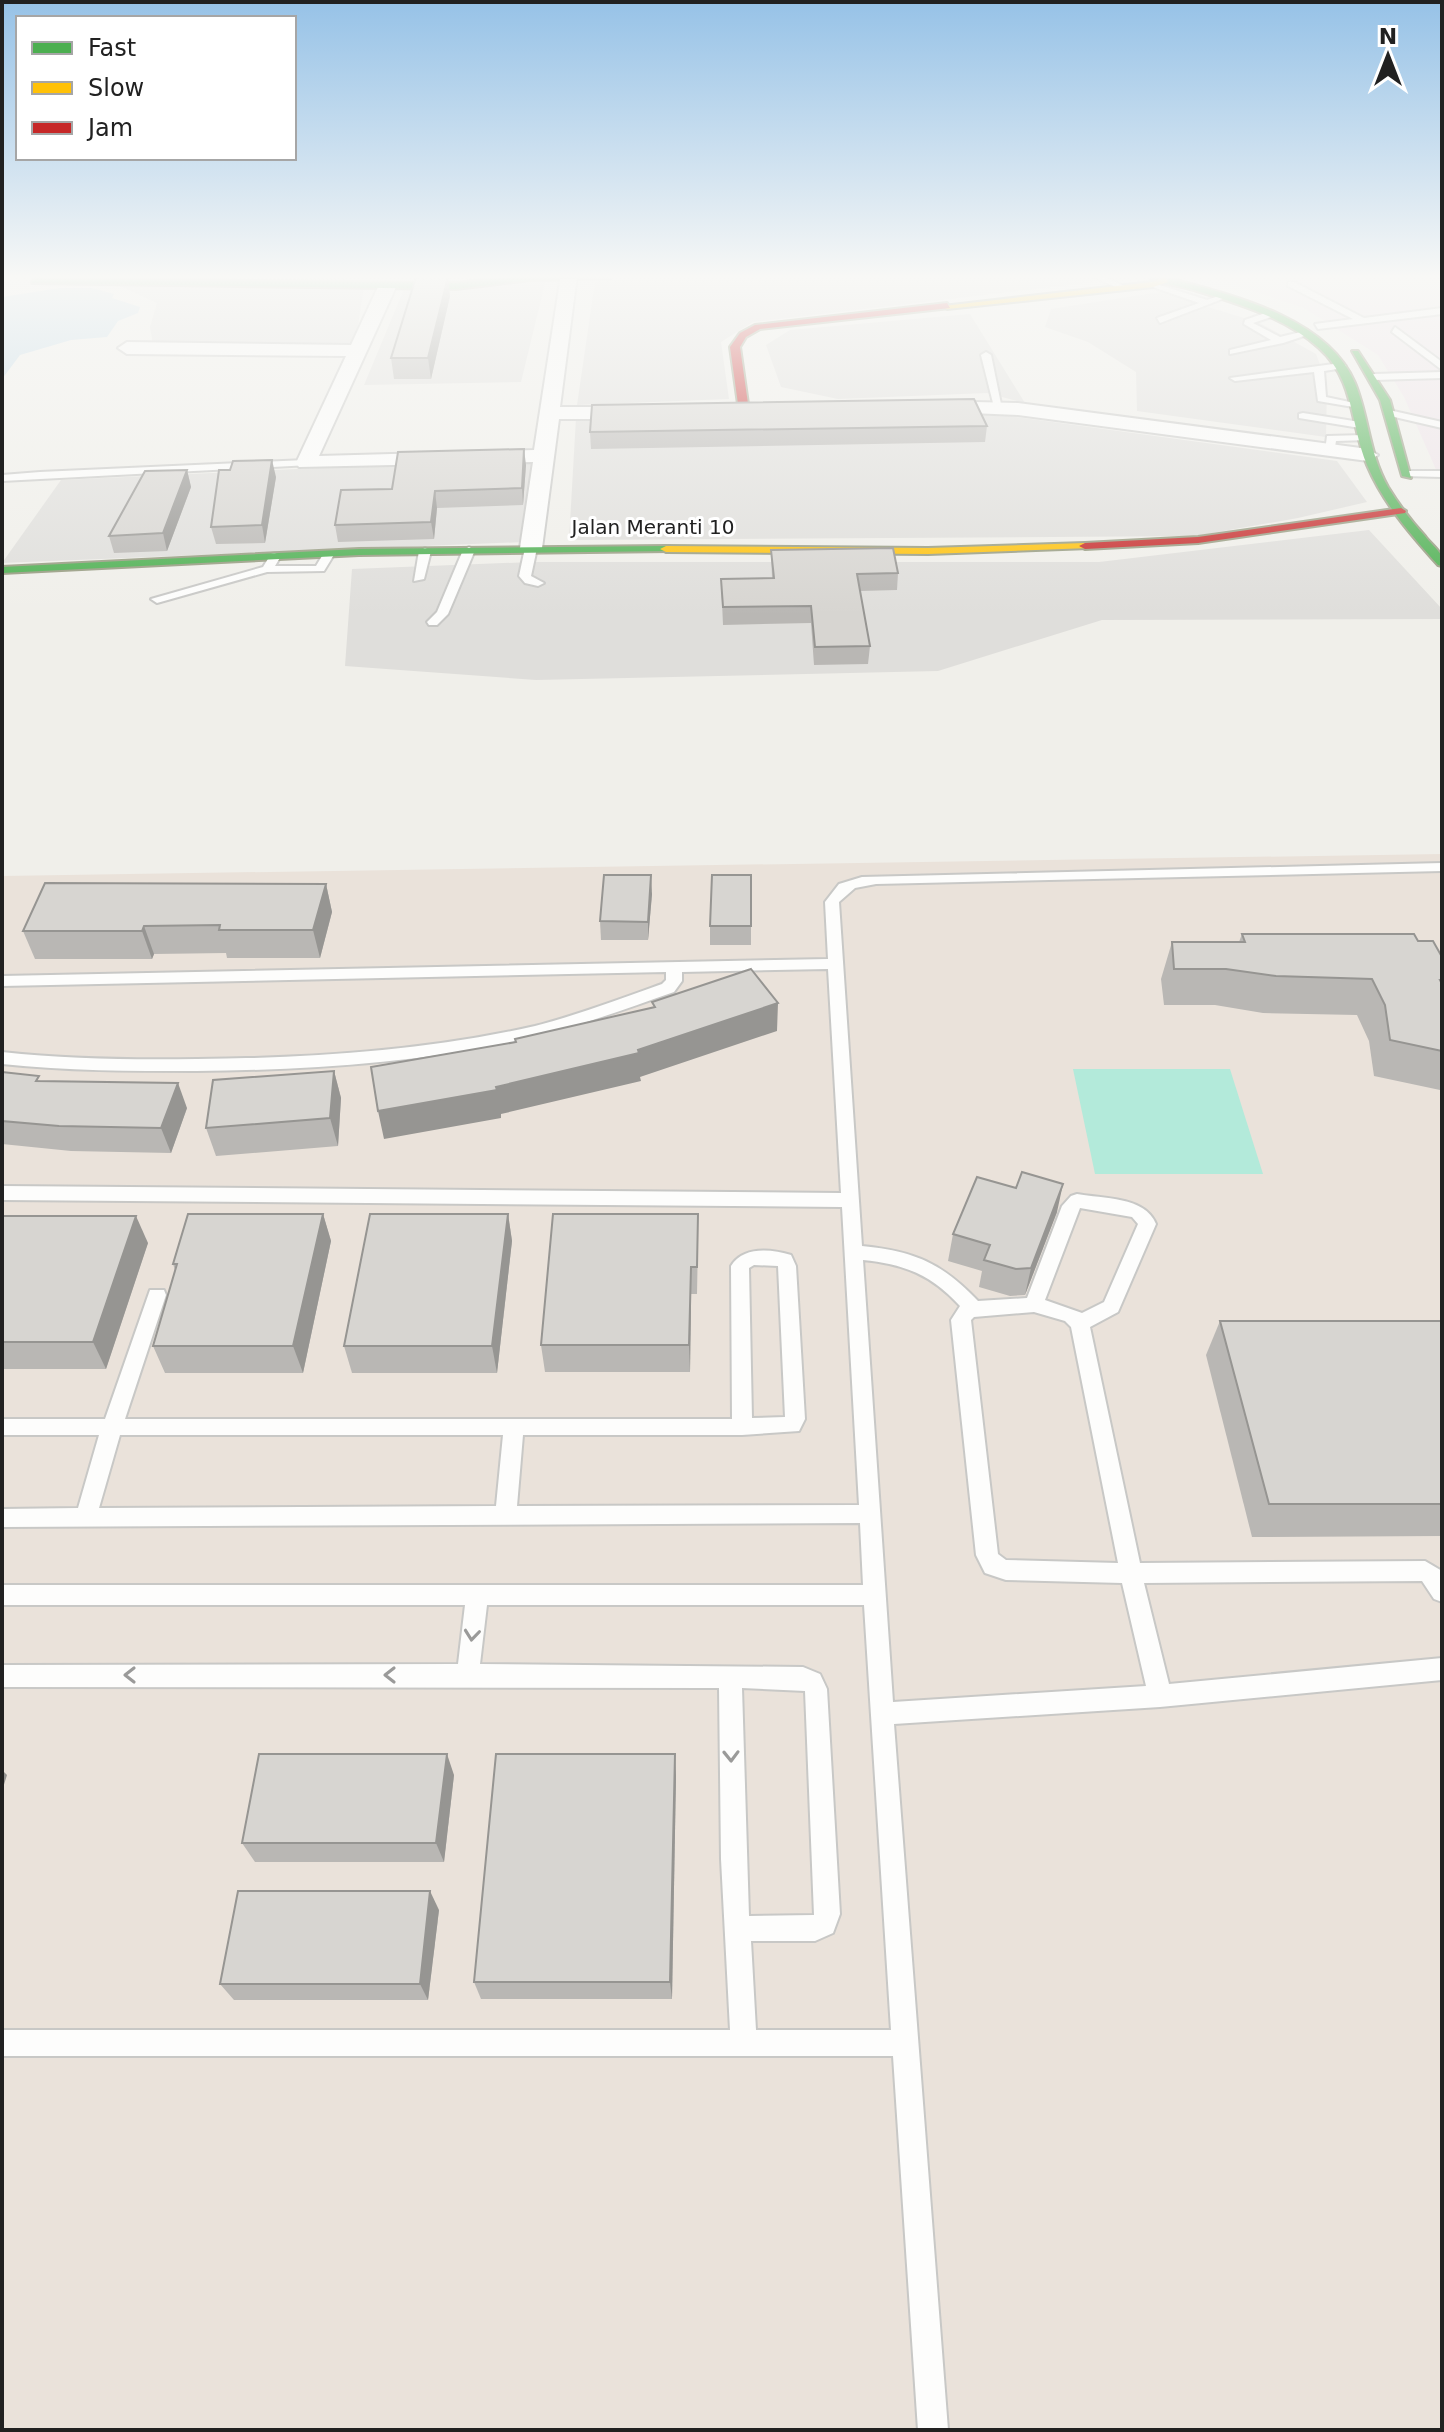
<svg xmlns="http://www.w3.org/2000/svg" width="1444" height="2432" viewBox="0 0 1444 2432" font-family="'DejaVu Sans',sans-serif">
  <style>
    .residential { fill: #dfdedb }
    .industrial { fill: #eee3e8 }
    .military { fill: #eae2da }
    .pitch { fill: #b3eada }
    .water { fill: #bcd6e5 }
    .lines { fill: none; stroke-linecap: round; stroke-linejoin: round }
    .lane-casing { stroke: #c8c8c6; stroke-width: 4 }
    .street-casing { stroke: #c8c8c6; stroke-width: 4 }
    .fast-casing { stroke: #969b80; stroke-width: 4 }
    .slow-casing { stroke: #969b80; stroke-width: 4 }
    .jam-casing { stroke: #969b80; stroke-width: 4 }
    .lane { fill: #fdfdfc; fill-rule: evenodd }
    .street { fill: #fdfdfc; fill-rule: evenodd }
    .fast { fill: #4caf50; fill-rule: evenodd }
    .slow { fill: #ffc107; fill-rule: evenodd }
    .jam { fill: #c62828; fill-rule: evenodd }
    .wall { fill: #b9b7b4 }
    .shaded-wall { fill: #969592 }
    .building { fill: #d7d5d1; stroke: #969592; stroke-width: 2 }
    .oneway { stroke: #9a9a99 }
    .labels { text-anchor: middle; stroke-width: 6; stroke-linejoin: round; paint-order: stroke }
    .far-street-label { font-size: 20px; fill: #212121; stroke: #fff }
  </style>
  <rect width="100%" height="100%" fill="#f0efea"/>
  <!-- residential -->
  <g class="residential">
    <polygon points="112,275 547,275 521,382 364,385 407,282 365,279 355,346 153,345 150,327 157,303 109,281"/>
    <polygon points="596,275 1120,275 1130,278 753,322 721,342 729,399 577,405"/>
    <polygon points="1160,292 1260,323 1316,354 1327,383 1326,437 1137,411 1136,372 1088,342 1045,327 1051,309"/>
    <polygon points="970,314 1025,403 987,393 838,399 781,387 766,345 790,330"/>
    <polygon points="972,411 1337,461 1367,502 1298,518 1195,536 569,540 576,418"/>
    <polygon points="532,458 532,510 524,542 2,563 61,480"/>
    <polygon points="1369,530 1442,609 1442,619 1102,620 938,671 536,680 345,666 352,569 532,562 1099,562"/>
  </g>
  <!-- industrial -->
  <polygon class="industrial" points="1205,275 1442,275 1442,483 1404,397 1378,355 1304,308"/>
  <!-- military -->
  <polygon class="military" points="1442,854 1442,2430 2,2430 2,876"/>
  <!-- pitch -->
  <polygon class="pitch" points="1073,1069 1230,1069 1263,1174 1095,1174"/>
  <!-- water -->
  <polygon class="water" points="60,288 92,288 114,294 112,298 140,307 138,313 118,321 107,337 71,340 20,355 2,379 2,297"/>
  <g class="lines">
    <defs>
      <g id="lane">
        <polygon points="1089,275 1100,275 1129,288 1122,290"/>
        <polygon points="1150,282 1207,300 1221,295 1225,298 1160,323 1157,318 1199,303 1150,286"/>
        <polygon points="1288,282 1294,282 1364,318 1442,308 1442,314 1318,329 1315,324 1353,319 1288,286"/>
        <polygon points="1268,312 1271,317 1253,323 1280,337 1305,331 1310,334 1283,343 1230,354 1230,350 1271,340 1244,324 1245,320"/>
        <polygon points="1395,327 1442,362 1442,370 1392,332"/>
        <polygon points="986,352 991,355 1002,409 994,407 981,355"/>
        <polygon points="1341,363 1346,366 1344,368 1324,371 1326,397 1359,404 1359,408 1318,401 1314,372 1235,381 1230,378"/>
        <polygon points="1442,372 1442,378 1374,380 1369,377 1374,374"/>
        <polygon points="1389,410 1442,422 1442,428 1386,415 1384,413"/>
        <polygon points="1303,413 1360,422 1365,425 1360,428 1299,418 1299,414"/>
        <polygon points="1364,435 1368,436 1368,440 1336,441 1334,453 1325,451 1327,436"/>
        <polygon points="306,460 310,461 310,465 2,481 2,475 40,472"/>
        <polygon points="1407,471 1442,471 1442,477 1403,476 1403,472"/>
        <polygon points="531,545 537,548 531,576 544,583 538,586 525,583 519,576 525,548"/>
        <polygon points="469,547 475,550 448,614 437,625 429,625 427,622 437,612 463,550"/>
        <polygon points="425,548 431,551 424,579 414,581 419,551"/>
        <polygon points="325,551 335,553 324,571 267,572 157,603 151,599 263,567 271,554 275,553 281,556 275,566 316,566"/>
        <path d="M 1442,863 L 1442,871 L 876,884 L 855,888 L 839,902 L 862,1246 C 914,1251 942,1263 978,1301 L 1027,1298 L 1062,1206 L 1071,1196 L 1077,1194 C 1103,1199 1145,1196 1156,1224 L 1118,1312 L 1090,1327 L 1140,1563 L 1425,1561 L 1442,1571 L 1442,1602 L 1434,1599 L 1422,1581 L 1144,1583 L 1169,1684 L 1442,1658 L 1442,1680 L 1160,1707 L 894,1724 L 948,2430 L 918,2430 L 893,2056 L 2,2056 L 2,2030 L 730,2030 L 721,1859 L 719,1688 L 2,1687 L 2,1665 L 458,1664 L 465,1605 L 2,1605 L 2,1585 L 863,1585 L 860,1523 L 2,1527 L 2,1509 L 78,1508 L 99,1435 L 2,1435 L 2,1419 L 105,1419 L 150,1290 L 164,1290 L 166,1295 L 125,1419 L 732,1419 L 731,1266 C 743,1246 771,1249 791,1255 L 796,1266 L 805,1419 L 799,1431 L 742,1435 L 523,1435 L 517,1506 L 859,1505 L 842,1207 L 2,1200 L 2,1186 L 841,1193 L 828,969 L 682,972 L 682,981 L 674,992 C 628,1008 582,1025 535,1037 C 424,1063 310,1070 196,1071 C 131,1071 67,1071 2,1064 L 2,1052 C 67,1059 132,1060 197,1059 C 310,1058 424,1051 535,1026 C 578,1015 620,999 662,984 L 666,980 L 666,972 L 2,986 L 2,976 L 828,959 L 825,902 L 839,884 L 862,877 ZM 1080,1208 L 1132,1217 L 1138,1224 L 1104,1302 L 1082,1313 L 1045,1300 ZM 863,1260 C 904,1264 932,1275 960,1306 L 951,1320 L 976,1555 L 985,1573 L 1006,1580 L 1122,1583 L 1146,1686 L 893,1702 ZM 754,1265 L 778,1266 L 785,1417 L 752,1418 L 749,1268 ZM 1034,1312 L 1065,1321 L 1071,1327 L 1118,1563 L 1006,1560 L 998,1554 L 971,1320 L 974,1317 ZM 120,1435 L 503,1435 L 496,1506 L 99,1508 ZM 487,1605 L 864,1605 L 891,2030 L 756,2030 L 751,1941 L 815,1941 L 833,1933 L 840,1914 L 827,1689 L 820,1674 L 803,1667 L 480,1664 ZM 742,1688 L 805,1691 L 814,1915 L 749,1916 Z"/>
      </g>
      <g id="street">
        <polygon points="561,275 577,275 560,407 639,407 649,413 639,419 559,419 542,548 531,555 520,548 533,462 299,467 296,463 346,356 127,354 118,348 127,342 351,345 378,287 387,282 396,287 319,456 534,450"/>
        <polygon points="930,401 1018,403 1368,449 1378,455 1368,461 1018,415 923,411 920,407 923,403"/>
      </g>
      <g id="fast">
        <polygon points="36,275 45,275 42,279 456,283 527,275 615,275 611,278 530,280 456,289 32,283"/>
        <path d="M 1145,275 L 1158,275 C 1222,293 1326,314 1355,383 C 1369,417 1369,454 1388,487 C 1399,505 1411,521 1425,536 C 1429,542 1437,548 1441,555 C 1442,558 1442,563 1442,566 L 1438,565 C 1411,535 1383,503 1367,465 C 1350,424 1355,380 1319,348 C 1286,318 1239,304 1197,291 C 1181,286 1159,284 1145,275 Z"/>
        <polygon points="1352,351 1358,351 1390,400 1411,478 1402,476 1380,400"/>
        <polygon points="666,546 670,547 670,551 359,555 2,573 2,567 359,549"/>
      </g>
      <g id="slow">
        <polygon points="1165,277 1168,282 1153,287 947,309 943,306 1152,282"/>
        <polygon points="1085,543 1089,544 1089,548 928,554 666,552 660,549 666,546 928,548"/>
      </g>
      <g id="jam">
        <polygon points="947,303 950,308 760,329 746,337 740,347 749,411 744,414 739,411 730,347 740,333 755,325"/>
        <polygon points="1401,508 1406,511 1405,513 1198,543 1085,549 1079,546 1085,543 1198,537"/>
      </g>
    </defs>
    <!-- lane casing -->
    <use href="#lane" class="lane-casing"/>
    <!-- street casing -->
    <use href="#street" class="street-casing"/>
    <!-- fast casing -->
    <use href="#fast" class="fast-casing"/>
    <!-- slow casing -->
    <use href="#slow" class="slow-casing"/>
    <!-- jam casing -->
    <use href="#jam" class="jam-casing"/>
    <!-- lane -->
    <use href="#lane" class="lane"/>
    <!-- street -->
    <use href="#street" class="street"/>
    <!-- fast -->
    <use href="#fast" class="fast"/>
    <!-- slow -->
    <use href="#slow" class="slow"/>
    <!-- jam -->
    <use href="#jam" class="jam"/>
  </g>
  <!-- wall -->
  <g class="wall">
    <polygon points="450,296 431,379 394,379 391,358"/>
    <polygon points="987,426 985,442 591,449 590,432"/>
    <polygon points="526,465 523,505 437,508 434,539 338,542 335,525 392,489"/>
    <polygon points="187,470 191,487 167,551 114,553 109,536"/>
    <polygon points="276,477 265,543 216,544 211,527"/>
    <polygon points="771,550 898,573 897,590 860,591 870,646 868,664 814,665 811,623 723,625 721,579 772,578"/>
    <polygon points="751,875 751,945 710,945 710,926"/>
    <polygon points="326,884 332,912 320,958 227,958 226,953 154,954 152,959 35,959 23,931"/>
    <polygon points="652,894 648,940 601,940 600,921"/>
    <polygon points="1242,934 1418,941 1442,957 1442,1087 1440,1090 1374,1076 1369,1041 1357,1015 1263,1013 1215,1005 1164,1005 1161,979 1172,942 1239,942"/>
    <polygon points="334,1071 341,1098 338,1146 216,1156 206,1128"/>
    <polygon points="2,1072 41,1081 187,1108 171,1153 71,1151 2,1144"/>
    <polygon points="1057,1212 1025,1295 1010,1296 979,1287 982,1271 948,1261 953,1234"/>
    <polygon points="323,1214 331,1241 303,1373 165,1373 153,1346 175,1270 173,1264"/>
    <polygon points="508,1214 512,1241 497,1373 352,1373 344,1346"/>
    <polygon points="2,1219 148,1243 106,1369 2,1369"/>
    <polygon points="698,1241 697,1294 691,1294 690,1372 545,1372 541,1345"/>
    <polygon points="1220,1321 1442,1321 1442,1536 1252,1537 1206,1355"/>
    <polygon points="454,1775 444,1862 255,1862 242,1843"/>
    <polygon points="676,1775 672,1999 481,1999 474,1982"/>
    <polygon points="439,1910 428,2000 234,2000 220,1984"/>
  </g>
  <!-- shaded-wall -->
  <g class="shaded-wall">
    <polygon points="448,277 450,296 431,379 428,358"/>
    <polygon points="524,449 526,465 523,505 522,488"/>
    <polygon points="272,460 276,477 265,543 262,525"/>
    <polygon points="187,470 191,487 167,551 163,533"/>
    <polygon points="435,491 437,508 434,539 431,522"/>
    <polygon points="651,875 652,894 648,940 648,922"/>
    <polygon points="326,884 332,912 320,958 313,930"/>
    <polygon points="144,926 154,954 152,959 142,931"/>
    <polygon points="778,1003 777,1031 640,1077 641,1081 501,1114 501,1118 384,1139 378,1111 496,1087"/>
    <polygon points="334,1071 341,1098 338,1146 330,1118"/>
    <polygon points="178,1083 187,1108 171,1153 161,1128"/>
    <polygon points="1063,1184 1057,1212 1025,1295 1031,1268"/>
    <polygon points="323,1214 331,1241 303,1373 293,1346"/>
    <polygon points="508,1214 512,1241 497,1373 492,1346"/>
    <polygon points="136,1216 148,1243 106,1369 93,1342"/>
    <polygon points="691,1267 691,1294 690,1372 689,1345"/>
    <polygon points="447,1754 454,1775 444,1862 436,1843"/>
    <polygon points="675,1754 676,1775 672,1999 670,1982"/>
    <polygon points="2,1770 7,1775 2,1791"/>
    <polygon points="430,1891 439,1910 428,2000 420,1984"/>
  </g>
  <!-- building -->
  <g class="building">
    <polygon points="416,277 448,277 428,358 391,358"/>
    <polygon points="974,399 987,426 590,432 592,405"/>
    <polygon points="524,449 522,488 435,491 431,522 335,525 341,490 392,489 398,452"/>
    <polygon points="272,460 262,525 211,527 219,470 230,470 233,461"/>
    <polygon points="187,470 163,533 109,536 145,471"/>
    <polygon points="893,548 898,573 857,574 870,646 815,647 811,606 723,607 721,579 774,578 771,550"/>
    <polygon points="604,875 651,875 648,922 600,921"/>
    <polygon points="712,875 751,875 751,926 710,926"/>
    <polygon points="45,883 326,884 313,930 219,930 220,925 144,926 142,931 23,931"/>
    <polygon points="1242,934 1414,934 1418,941 1433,941 1442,957 1442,980 1440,980 1442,984 1442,1051 1390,1040 1385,1005 1372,979 1276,976 1226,969 1174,969 1172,942 1245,942"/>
    <polygon points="751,969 778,1003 638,1050 639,1053 496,1087 497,1090 378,1111 371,1067 516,1042 515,1039 655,1007 652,1002"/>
    <polygon points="334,1071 330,1118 206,1128 213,1080"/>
    <polygon points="2,1072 39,1076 36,1081 178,1083 161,1128 59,1126 2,1121"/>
    <polygon points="1022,1172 1063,1184 1031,1268 1016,1269 984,1260 990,1245 953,1234 977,1177 1016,1188"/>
    <polygon points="188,1214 323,1214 293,1346 153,1346 177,1264 173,1264"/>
    <polygon points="370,1214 508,1214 492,1346 344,1346"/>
    <polygon points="553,1214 698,1214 697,1267 691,1267 689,1345 541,1345"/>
    <polygon points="3,1216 136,1216 93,1342 2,1342 2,1219"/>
    <polygon points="1220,1321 1442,1321 1442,1504 1269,1504"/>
    <polygon points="259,1754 447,1754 436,1843 242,1843"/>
    <polygon points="496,1754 675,1754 670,1982 474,1982"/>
    <polygon points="238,1891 430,1891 420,1984 220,1984"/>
  </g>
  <!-- one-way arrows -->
  <defs><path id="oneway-chevron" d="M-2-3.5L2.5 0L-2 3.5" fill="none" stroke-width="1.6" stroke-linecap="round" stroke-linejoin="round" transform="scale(2)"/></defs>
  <g class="oneway">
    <use href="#oneway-chevron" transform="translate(472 1635) rotate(96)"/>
    <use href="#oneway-chevron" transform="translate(130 1675) rotate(180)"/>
    <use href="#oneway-chevron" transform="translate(390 1675) rotate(180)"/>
    <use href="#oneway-chevron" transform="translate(731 1756) rotate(89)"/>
  </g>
  <!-- sky -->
  <linearGradient id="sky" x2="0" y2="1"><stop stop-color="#96c2e7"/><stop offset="0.45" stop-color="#f8f8f6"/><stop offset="1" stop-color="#f8f8f6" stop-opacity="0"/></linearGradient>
  <rect width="1444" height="615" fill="url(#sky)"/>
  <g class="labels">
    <!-- far-street labels -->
    <g class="far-street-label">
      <text x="653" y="534">Jalan Meranti 10</text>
    </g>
  </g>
  <!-- border -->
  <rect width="1444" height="2432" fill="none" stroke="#212121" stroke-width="8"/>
  <!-- legend -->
  <rect x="16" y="16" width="280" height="144" fill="#ffffff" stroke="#a6a6a6" stroke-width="2"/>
  <rect x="32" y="42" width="40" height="12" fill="#4caf50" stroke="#a6a6a6" stroke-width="2"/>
  <text x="88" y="56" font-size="24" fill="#212121">Fast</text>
  <rect x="32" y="82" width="40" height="12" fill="#ffc107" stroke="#a6a6a6" stroke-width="2"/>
  <text x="88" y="96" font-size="24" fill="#212121">Slow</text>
  <rect x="32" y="122" width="40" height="12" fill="#c62828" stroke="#a6a6a6" stroke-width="2"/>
  <text x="88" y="136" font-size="24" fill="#212121">Jam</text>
  <!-- north arrow -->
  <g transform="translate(1388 56)" stroke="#ffffff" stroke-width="6" paint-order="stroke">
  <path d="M0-6L14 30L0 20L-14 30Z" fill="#212121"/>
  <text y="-12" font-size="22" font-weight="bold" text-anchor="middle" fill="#212121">N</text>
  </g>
</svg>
